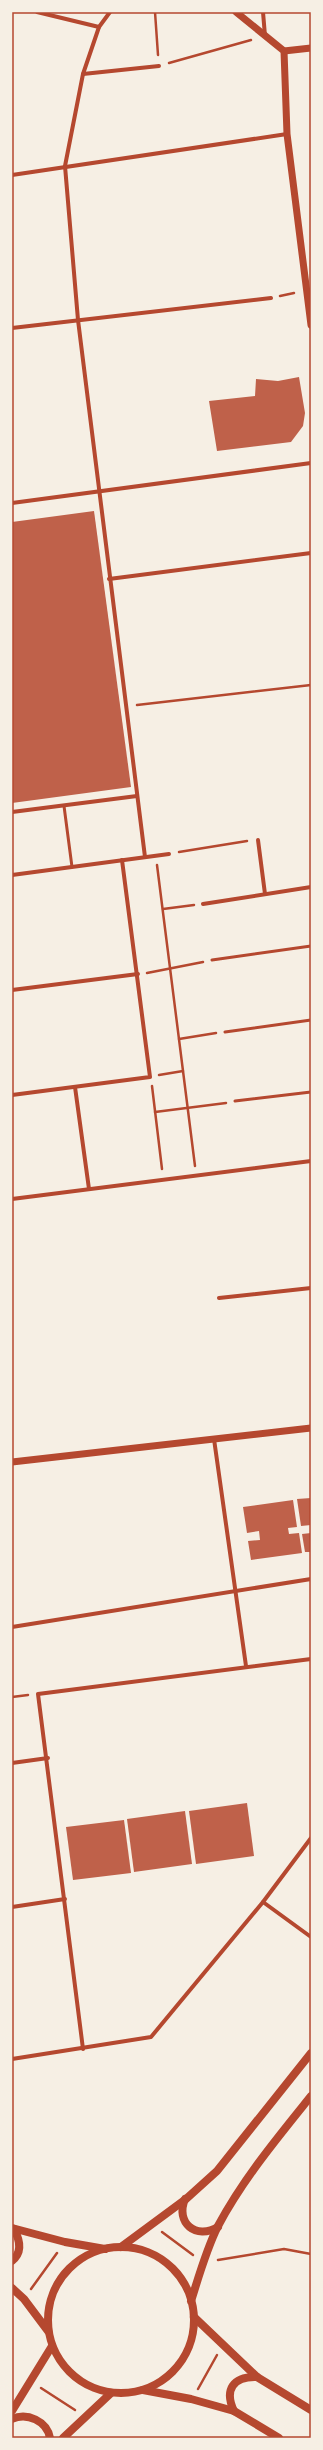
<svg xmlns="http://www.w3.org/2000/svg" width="323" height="2450" viewBox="0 0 323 2450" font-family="'Crimson Pro',serif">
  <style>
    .building { fill: #bf614a }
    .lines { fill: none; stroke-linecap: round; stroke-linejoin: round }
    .path { stroke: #b5482f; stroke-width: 2.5 }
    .service { stroke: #b5482f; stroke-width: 3 }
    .minor { stroke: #b5482f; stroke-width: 4 }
    .tertiary { stroke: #b5482f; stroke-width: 7 }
    .secondary { stroke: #b5482f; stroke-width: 8 }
    .neatline { fill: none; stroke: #b5482f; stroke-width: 1.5 }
  </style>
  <rect width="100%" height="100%" fill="#f6efe4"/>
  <!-- building -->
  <g class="building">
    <polygon points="299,377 305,413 303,426 291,442 217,451 209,401 255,396 256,379 278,381"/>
    <polygon points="94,511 131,787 12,803 12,522"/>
    <polygon points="311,1498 311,1525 301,1526 297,1499"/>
    <polygon points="293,1500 297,1527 288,1528 289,1534 299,1533 302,1553 251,1560 248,1541 260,1540 259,1531 247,1533 243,1507"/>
    <polygon points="311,1533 311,1552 305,1552 302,1534"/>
    <polygon points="247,1803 254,1856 196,1864 189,1811"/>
    <polygon points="185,1811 192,1864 134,1872 127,1819"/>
    <polygon points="124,1820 131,1873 73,1880 66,1827"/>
  </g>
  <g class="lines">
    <!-- path -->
    <g class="path">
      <polyline points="155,12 158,55"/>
      <polyline points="169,63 251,40"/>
      <polyline points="280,296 294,293"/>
      <polyline points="137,705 311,685"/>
      <polyline points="179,852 247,841"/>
      <polyline points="157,865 195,1166"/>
      <polyline points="163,909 194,905"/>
      <polyline points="147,973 203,962"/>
      <polyline points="179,1039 216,1033"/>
      <polyline points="159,1075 183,1071"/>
      <polyline points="152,1086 162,1169"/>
      <polyline points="155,1112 226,1103"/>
      <polyline points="12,1697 28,1695"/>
      <polyline points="162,2232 193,2255"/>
      <polyline points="218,2260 284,2249 311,2254"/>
      <polyline points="31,2289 57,2253"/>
      <polyline points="41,2388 75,2410"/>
      <polyline points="198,2389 217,2355"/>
    </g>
    <!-- service -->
    <g class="service">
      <polyline points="64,806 72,867"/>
      <polyline points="212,960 311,946"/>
      <polyline points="225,1032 311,1020"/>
      <polyline points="235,1101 311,1092"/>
    </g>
    <!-- minor -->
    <g class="minor">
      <polyline points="37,12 99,27"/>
      <polyline points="110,12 99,27 83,74 65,166 78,320 145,857"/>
      <polyline points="263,12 265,36"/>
      <polyline points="83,74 159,66"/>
      <polyline points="12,175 287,134"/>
      <polyline points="12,328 271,298"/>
      <polyline points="12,503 311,463"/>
      <polyline points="109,579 311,553"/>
      <polyline points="12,812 137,796"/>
      <polyline points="258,840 265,894"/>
      <polyline points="12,875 169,854"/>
      <polyline points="203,904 311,887"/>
      <polyline points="12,990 138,974"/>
      <polyline points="75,1087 89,1189"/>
      <polyline points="12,1095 150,1077 122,860"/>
      <polyline points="12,1199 311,1161"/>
      <polyline points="219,1298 311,1288"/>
      <polyline points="214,1439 246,1666"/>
      <polyline points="12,1627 311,1579"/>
      <polyline points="12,1763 48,1758"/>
      <polyline points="263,1902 311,1937"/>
      <polyline points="12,1907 65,1899"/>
      <polyline points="83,2049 38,1694 311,1659"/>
      <polyline points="12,2059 151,2037 263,1902 311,1838"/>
    </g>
    <!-- tertiary -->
    <g class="tertiary">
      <polyline points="236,12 284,51 287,134 311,325"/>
      <polyline points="284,51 311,48"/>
      <polyline points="12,1462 311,1428"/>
    </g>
    <!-- secondary -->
    <g class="secondary">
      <path d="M 185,2199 C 175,2223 196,2240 218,2227"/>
      <polyline points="12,2228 65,2242 105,2249"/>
      <polyline points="121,2247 186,2199 217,2171 311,2053"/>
      <circle cx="121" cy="2320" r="73"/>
      <path d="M 12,2261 C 23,2252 20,2240 14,2229"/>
      <polyline points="12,2288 24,2299 48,2331"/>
      <path d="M 191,2301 C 199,2276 206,2250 218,2226 C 243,2179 278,2137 311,2096"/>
      <polyline points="194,2317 257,2377 311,2410"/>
      <polyline points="143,2390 191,2399 234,2411 279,2438"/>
      <polyline points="12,2411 52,2346"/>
      <path d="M 234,2411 C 224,2390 233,2376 257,2377"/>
      <path d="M 12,2419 C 27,2412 47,2421 50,2438"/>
      <polyline points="63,2438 111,2393"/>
    </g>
  </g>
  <!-- border -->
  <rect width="323" height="2450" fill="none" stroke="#f6efe4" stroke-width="26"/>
  <rect x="13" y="13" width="297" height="2424" class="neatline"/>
</svg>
